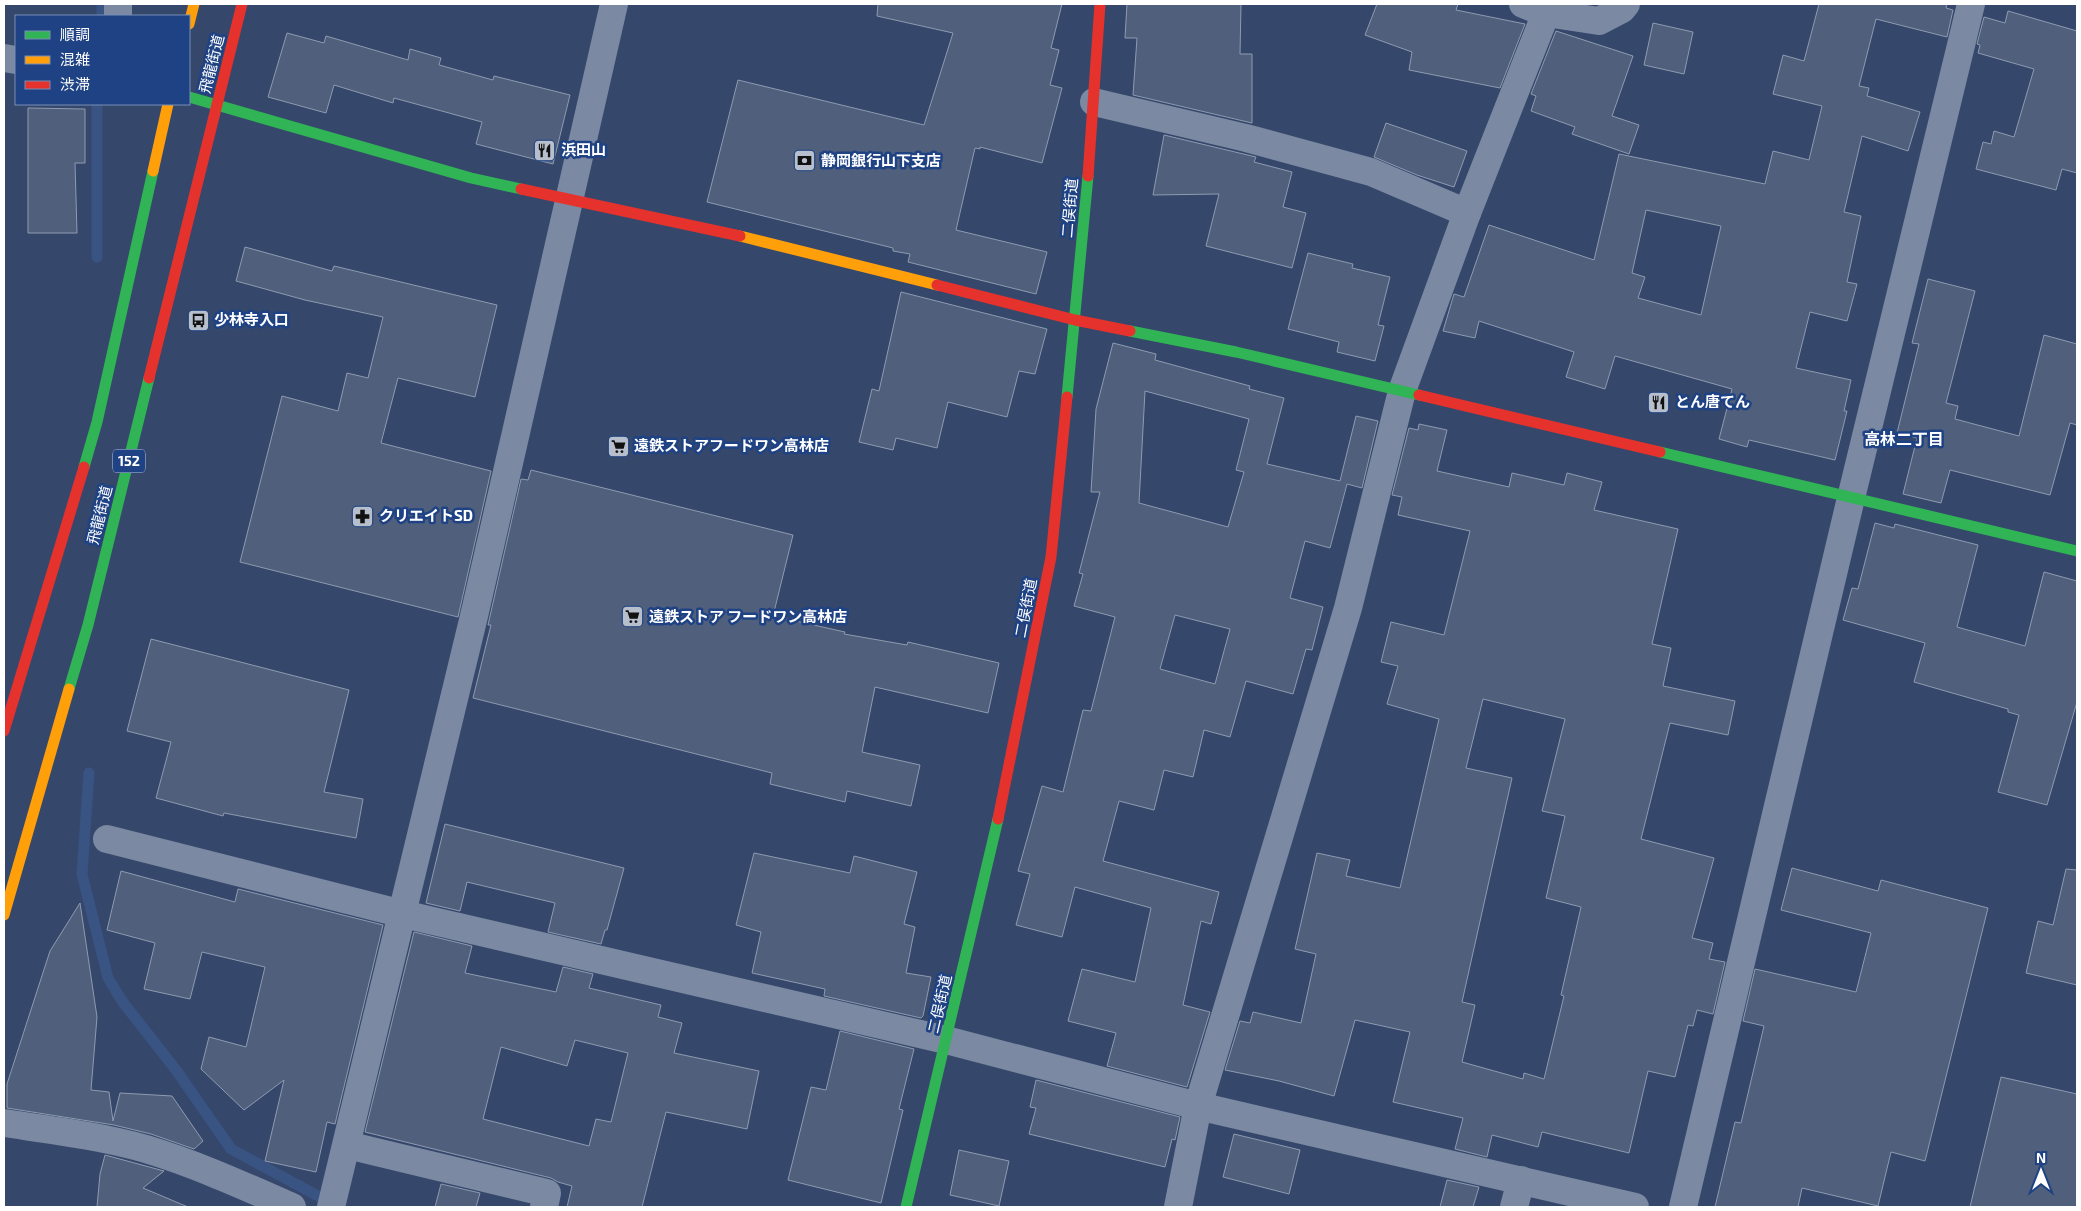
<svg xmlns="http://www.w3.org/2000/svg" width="2081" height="1211" viewBox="0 0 2081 1211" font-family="'Exo 2','Noto Sans JP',sans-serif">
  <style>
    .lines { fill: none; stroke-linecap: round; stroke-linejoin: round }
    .stream { stroke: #395382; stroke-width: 11 }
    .building { fill: #50607c; stroke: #8e9ab0; fill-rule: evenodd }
    .street { stroke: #7b89a2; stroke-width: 28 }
    .fast { stroke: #30b455; stroke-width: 11 }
    .slow { stroke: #ff9f0a; stroke-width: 11 }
    .jam { stroke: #e5322d; stroke-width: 11 }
    .labels { text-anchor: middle; stroke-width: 5; stroke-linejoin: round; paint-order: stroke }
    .shield { fill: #1e4283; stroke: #bcc6da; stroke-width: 1 }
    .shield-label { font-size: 14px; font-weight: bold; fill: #fff }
    .street-label { font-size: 15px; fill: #fff; stroke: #1e4283 }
    .poi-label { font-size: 15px; font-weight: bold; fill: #fff; stroke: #1e4283; text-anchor: start }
    .neighbourhood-label { font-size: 16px; font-weight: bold; fill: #fff; stroke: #1e4283 }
  </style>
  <rect width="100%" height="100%" fill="#35486c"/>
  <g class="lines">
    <!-- stream -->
    <g class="stream">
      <polyline points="102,16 102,4"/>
      <polyline points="97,104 97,257"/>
      <polyline points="89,773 82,874 108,978 122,1001 176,1070 231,1149 331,1203"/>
    </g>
  </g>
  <!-- building -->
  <g class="building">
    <polygon points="878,4 1062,4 1051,48 1059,50 1050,85 1062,88 1042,163 980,147 980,149 975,148 956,230 1047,252 1036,294 908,262 910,254 893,251 893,248 707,202 738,80 924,125 953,33 877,16"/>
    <polygon points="1127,4 1241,4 1240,54 1252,54 1252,123 1133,95 1137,38 1125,38"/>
    <polygon points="1377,4 1458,4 1456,10 1525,24 1500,88 1409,70 1412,52 1365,35"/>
    <path d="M 1819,4 L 1947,4 L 1946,8 L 1953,10 L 1947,37 L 1876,19 L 1859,86 L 1869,88 L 1867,96 L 1920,112 L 1908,151 L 1862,136 L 1844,212 L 1861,216 L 1847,282 L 1857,284 L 1847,321 L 1810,312 L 1796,368 L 1851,380 L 1844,411 L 1847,411 L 1835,460 L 1749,440 L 1747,447 L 1719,439 L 1732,389 L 1615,356 L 1605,389 L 1566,377 L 1574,352 L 1479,321 L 1475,338 L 1443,331 L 1454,294 L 1464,297 L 1489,225 L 1594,260 L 1619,154 L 1765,184 L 1773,151 L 1809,160 L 1822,106 L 1773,94 L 1783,55 L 1804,61 ZM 1646,210 L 1721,226 L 1701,315 L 1638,298 L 1645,277 L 1632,273 Z"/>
    <polygon points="2008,11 2077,31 2077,173 2062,169 2056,190 1976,169 1983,142 1991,144 1994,131 2014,137 2034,69 1978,53 1980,45 1977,44 1984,17 2005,23"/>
    <polygon points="1653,23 1693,32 1684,74 1644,65"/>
    <polygon points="1556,31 1633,56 1612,116 1639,125 1629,154 1572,134 1575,127 1531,111 1536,96 1531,94"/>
    <polygon points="287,33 324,43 326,36 408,60 410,49 441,58 439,65 493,80 494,76 570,95 553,164 476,144 482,122 394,98 393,103 334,85 326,113 268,97"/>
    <polygon points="28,108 85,109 85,163 75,163 77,233 28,233"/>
    <polygon points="1386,123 1467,151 1454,187 1417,175 1374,157"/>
    <polygon points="1164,135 1256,157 1254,162 1292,172 1283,207 1306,213 1292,268 1206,246 1219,194 1153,195"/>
    <polygon points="245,247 332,271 334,266 497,305 475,397 398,378 381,443 491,471 458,617 240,562 282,396 338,411 347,373 368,378 383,317 305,300 236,281"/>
    <polygon points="1308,253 1353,264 1352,268 1390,277 1378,325 1384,326 1375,361 1337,352 1339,342 1288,329"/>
    <polygon points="1928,279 1975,291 1946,403 1958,406 1955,419 2019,436 2044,335 2077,344 2077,425 2070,423 2050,495 1950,470 1941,503 1903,494 1917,438 1897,433 1919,344 1912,343"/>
    <polygon points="901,292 1047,329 1035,374 1019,371 1007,417 948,402 937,448 896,438 893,450 859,442 872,389 879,391"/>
    <path d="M 1113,343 L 1156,354 L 1155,360 L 1250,386 L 1249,389 L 1284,398 L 1267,464 L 1340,481 L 1356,416 L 1378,421 L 1362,488 L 1347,484 L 1330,548 L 1305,541 L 1290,598 L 1323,607 L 1312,650 L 1306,649 L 1293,694 L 1246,681 L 1230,737 L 1204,730 L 1193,777 L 1164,770 L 1154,810 L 1119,801 L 1103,861 L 1219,892 L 1211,924 L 1201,921 L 1183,1005 L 1210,1012 L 1187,1087 L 1107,1066 L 1116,1033 L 1068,1021 L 1082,969 L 1135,982 L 1151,908 L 1075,887 L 1062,937 L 1016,925 L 1030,874 L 1018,871 L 1042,786 L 1063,792 L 1083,710 L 1091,711 L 1115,617 L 1074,606 L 1083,574 L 1079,573 L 1100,492 L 1091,492 L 1096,409 ZM 1145,391 L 1249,419 L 1236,470 L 1244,472 L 1228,527 L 1139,503 ZM 1175,615 L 1230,629 L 1215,684 L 1160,669 Z"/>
    <path d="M 1419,424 L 1447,430 L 1437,471 L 1509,487 L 1512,473 L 1564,485 L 1567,473 L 1602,482 L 1594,510 L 1678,529 L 1652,644 L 1671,648 L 1663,686 L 1735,701 L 1728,735 L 1670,723 L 1641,839 L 1714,858 L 1692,938 L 1713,943 L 1709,959 L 1725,962 L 1713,1014 L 1697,1010 L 1693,1026 L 1688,1025 L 1675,1077 L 1648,1071 L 1629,1153 L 1542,1132 L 1538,1147 L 1492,1135 L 1487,1157 L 1455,1149 L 1463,1118 L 1393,1102 L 1410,1032 L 1355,1020 L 1334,1096 L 1279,1081 L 1225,1070 L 1240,1021 L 1250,1023 L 1253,1012 L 1301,1023 L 1316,954 L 1295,949 L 1317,853 L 1350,860 L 1346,876 L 1400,888 L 1439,719 L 1387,704 L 1398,666 L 1381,662 L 1391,622 L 1444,635 L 1470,531 L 1398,515 L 1402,497 L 1392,495 L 1409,428 L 1418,430 ZM 1483,699 L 1565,719 L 1542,811 L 1565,816 L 1546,898 L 1581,907 L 1561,995 L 1564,996 L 1544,1079 L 1524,1073 L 1523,1079 L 1462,1062 L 1475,1005 L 1462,1002 L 1512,778 L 1466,768 Z"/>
    <polygon points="531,470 793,535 773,616 845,632 844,634 907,645 908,642 999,663 988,713 875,687 862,752 920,765 911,806 847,791 845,802 770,784 772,773 473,698 491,625 488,625 521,479 528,480"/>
    <polygon points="1875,523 1894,528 1895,524 1978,545 1957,627 2025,646 2044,572 2077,581 2077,702 2047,805 1998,792 2019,715 2008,712 2008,709 1914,682 1925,643 1843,620 1852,588 1858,589"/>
    <polygon points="151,639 349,690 324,792 363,799 356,838 224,813 223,816 156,798 171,742 127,731"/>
    <polygon points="445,824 624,868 607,930 605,930 601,944 548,932 555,903 467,882 460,911 426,903"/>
    <polygon points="754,853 850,873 854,856 917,872 904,924 915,927 906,973 931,977 923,1016 921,1018 824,996 825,989 752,973 761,932 736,925"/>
    <polygon points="1792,868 1878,891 1881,880 1988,908 1925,1161 1891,1152 1878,1206 1802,1188 1798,1207 1715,1207 1735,1122 1741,1123 1764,1026 1743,1021 1755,969 1856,992 1871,933 1781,910"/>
    <polygon points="2066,869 2077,870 2077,985 2026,973 2038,921 2053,925"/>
    <polygon points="121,871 235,902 238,889 383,925 335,1124 327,1122 316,1172 265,1161 284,1080 244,1110 201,1069 209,1037 246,1047 265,967 202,952 190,999 144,989 155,943 107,930"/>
    <polygon points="80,903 97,1017 91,1090 109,1092 113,1121 120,1093 172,1096 203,1141 194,1149 151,1134 114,1125 7,1108 7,1084 50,951"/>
    <path d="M 414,932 L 472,946 L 465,973 L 556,992 L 563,967 L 593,974 L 589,988 L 661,1005 L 658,1017 L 682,1023 L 674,1053 L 759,1071 L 747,1129 L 666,1112 L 642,1207 L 567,1207 L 572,1186 L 558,1182 L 551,1178 L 365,1132 ZM 575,1040 L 628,1053 L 611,1122 L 596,1119 L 589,1146 L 483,1119 L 501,1047 L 567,1066 Z"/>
    <polygon points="840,1031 914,1049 899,1109 903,1110 881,1203 788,1180 811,1087 826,1090"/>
    <polygon points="2001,1077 2077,1094 2077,1207 1970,1207"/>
    <polygon points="1036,1080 1180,1117 1175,1140 1172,1139 1165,1167 1029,1134 1036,1108 1030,1107"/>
    <polygon points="1234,1134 1300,1150 1289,1194 1223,1177"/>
    <polygon points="959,1150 1009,1161 999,1206 950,1195"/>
    <polygon points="105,1155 164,1171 143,1188 188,1207 97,1207 100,1174"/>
    <polygon points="1447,1180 1479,1187 1473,1207 1440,1207"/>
    <polygon points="441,1184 480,1193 476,1207 435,1207"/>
  </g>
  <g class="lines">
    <!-- street -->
    <g class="street">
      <polyline points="1523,4 1546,13 1599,21 1622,9 1626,4"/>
      <polyline points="118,16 118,4"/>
      <polyline points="4,58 16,60"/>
      <polyline points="1094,102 1246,138 1371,172 1467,213 1546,13"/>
      <polyline points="107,839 403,914 946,1040 1198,1106 1635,1207"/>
      <path d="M 4,1123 C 51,1130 100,1136 146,1149 C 196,1164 244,1186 292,1207"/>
      <polyline points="347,1145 547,1193 544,1207"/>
      <polyline points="331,1207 474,616 614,4"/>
      <polyline points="1178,1207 1198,1106 1348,608 1402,391 1467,213"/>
      <polyline points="1514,1207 1521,1180"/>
      <polyline points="1683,1207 1851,498 1971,4"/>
    </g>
    <!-- fast -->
    <g class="fast">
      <polyline points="189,97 471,178 521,189"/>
      <polyline points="1130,331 1236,352 1419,395"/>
      <polyline points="1067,397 1088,176"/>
      <polyline points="1660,452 2077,551"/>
      <polyline points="84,467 97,422 153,171"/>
      <polyline points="69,689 88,625 149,378"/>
      <polyline points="906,1207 998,819"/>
    </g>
    <!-- slow -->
    <g class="slow">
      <polyline points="189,24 194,4"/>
      <polyline points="153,171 168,104"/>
      <polyline points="740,236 937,285"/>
      <polyline points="4,915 69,689"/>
    </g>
    <!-- jam -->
    <g class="jam">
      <polyline points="1088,176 1100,4"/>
      <polyline points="521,189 740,236"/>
      <polyline points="937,285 1075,320 1130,331"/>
      <polyline points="149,378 242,4"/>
      <polyline points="1419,395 1660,452"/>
      <polyline points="4,731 84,467"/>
      <polyline points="998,819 1051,557 1067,397"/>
    </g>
  </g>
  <!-- icons -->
  <defs>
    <symbol id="restaurant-square" viewBox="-11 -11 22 22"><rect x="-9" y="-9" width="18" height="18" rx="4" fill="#b8bfcc" stroke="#1e4283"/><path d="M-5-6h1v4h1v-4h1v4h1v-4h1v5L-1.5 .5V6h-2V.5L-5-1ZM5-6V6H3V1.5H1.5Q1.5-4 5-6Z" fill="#111"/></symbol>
    <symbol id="bank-square" viewBox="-11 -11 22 22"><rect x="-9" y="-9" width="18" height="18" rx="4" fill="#b8bfcc" stroke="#1e4283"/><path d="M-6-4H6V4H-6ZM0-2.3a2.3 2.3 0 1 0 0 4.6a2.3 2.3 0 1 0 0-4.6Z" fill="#111"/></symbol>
    <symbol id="bus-square" viewBox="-11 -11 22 22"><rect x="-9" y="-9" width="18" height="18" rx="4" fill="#b8bfcc" stroke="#1e4283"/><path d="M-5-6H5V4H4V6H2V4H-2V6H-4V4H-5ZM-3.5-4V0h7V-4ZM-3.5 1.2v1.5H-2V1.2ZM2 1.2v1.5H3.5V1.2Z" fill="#111"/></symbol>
    <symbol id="supermarket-square" viewBox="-11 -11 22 22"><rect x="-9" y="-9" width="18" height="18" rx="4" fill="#b8bfcc" stroke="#1e4283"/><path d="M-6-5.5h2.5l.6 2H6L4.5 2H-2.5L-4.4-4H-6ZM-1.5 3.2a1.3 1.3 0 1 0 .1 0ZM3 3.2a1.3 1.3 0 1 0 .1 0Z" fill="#111"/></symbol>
    <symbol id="pharmacy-square" viewBox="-11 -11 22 22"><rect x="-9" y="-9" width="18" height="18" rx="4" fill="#b8bfcc" stroke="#1e4283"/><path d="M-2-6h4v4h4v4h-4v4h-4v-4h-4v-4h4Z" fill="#111"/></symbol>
  </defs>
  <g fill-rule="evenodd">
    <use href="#restaurant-square" x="532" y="138" width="25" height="25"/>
    <use href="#bank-square" x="792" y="148" width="25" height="25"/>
    <use href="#bus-square" x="186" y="308" width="25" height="25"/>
    <use href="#restaurant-square" x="1646" y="390" width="25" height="25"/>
    <use href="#supermarket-square" x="606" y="434" width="25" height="25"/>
    <use href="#pharmacy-square" x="350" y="504" width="25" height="25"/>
    <use href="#supermarket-square" x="620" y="604" width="25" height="25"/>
  </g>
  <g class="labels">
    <!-- shield labels -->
    <rect class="shield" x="113" y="449.5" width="32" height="23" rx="4"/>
    <g class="shield-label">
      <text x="129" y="466">152</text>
    </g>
    <!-- street labels -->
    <g class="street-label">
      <text transform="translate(212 64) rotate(-76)" y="5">飛龍街道</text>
      <text transform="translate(1070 208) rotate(-85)" y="5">二俣街道</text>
      <text transform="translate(100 515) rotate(-76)" y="5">飛龍街道</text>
      <text transform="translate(1026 608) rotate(-79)" y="5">二俣街道</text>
      <text transform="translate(940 1004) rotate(-77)" y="5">二俣街道</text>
    </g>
    <!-- poi labels -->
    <g class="poi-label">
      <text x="561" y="155">浜田山</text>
      <text x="821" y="166">静岡銀行山下支店</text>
      <text x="214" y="325">少林寺入口</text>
      <text x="1675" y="407">とん唐てん</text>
      <text x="634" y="451">遠鉄ストアフードワン高林店</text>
      <text x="379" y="521">クリエイトSD</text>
      <text x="649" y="622">遠鉄ストア フードワン高林店</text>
    </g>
    <!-- neighbourhood labels -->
    <g class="neighbourhood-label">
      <text x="1904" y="445">高林二丁目</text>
    </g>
  </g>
  <!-- border -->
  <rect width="2081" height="1211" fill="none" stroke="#ffffff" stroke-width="10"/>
  <!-- legend -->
  <rect x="15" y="15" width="175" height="90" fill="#1e4283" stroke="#788eb5"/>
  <rect x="25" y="31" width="25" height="8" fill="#30b455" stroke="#788eb5"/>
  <text x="60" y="40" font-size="15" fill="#ffffff">順調</text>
  <rect x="25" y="56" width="25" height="8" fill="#ff9f0a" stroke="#788eb5"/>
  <text x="60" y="65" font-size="15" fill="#ffffff">混雑</text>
  <rect x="25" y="81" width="25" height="8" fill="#e5322d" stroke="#788eb5"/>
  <text x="60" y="90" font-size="15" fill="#ffffff">渋滞</text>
  <!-- north arrow -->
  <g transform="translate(2041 1171)" stroke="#1e4283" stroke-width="4" paint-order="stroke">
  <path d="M0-4L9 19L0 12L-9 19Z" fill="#ffffff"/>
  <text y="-8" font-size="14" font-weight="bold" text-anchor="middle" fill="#ffffff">N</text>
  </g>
</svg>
